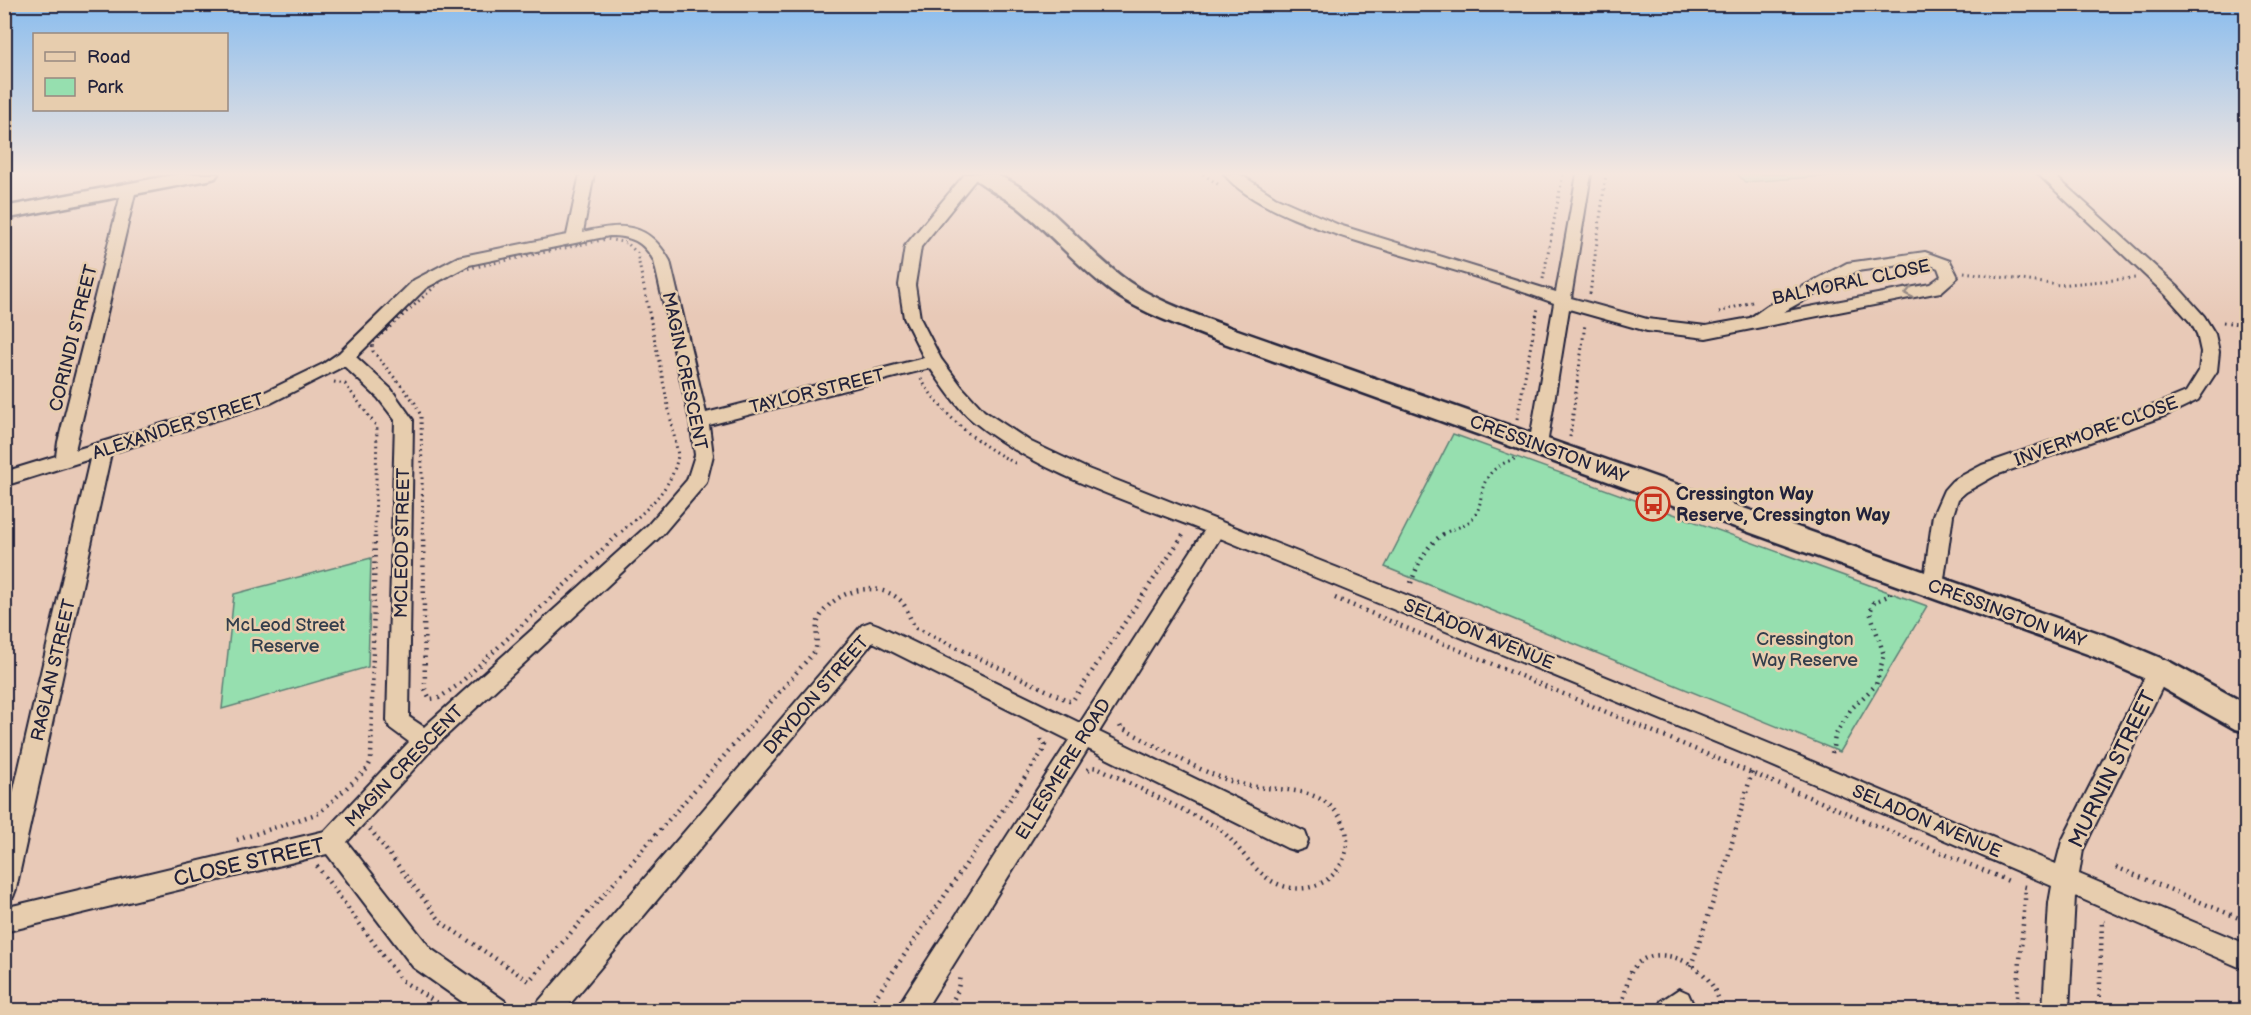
<svg xmlns="http://www.w3.org/2000/svg" width="2251" height="1015" viewBox="0 0 2251 1015" font-family="'Balsamiq Sans',sans-serif">
  <style>
    .green { fill: #96dfaf; stroke: #5c8075; stroke-width: 1.5 }
    .lines { fill: none; stroke-linecap: round; stroke-linejoin: round }
    .street-casing { stroke: #22223b; stroke-width: 4 }
    .secondary-casing { stroke: #22223b; stroke-width: 5 }
    .path-far1 { stroke: #22223b; stroke-width: 3; stroke-dasharray: 1.5 4; stroke-linecap: butt }
    .path { stroke: #22223b; stroke-width: 4.5; stroke-dasharray: 1.5 5; stroke-linecap: butt }
    .street { fill: #e7cdae; fill-rule: evenodd }
    .secondary { fill: #e7cdae; fill-rule: evenodd }
    .oneway { stroke: #847874 }
    .labels { text-anchor: middle; stroke-width: 5; stroke-linejoin: round; paint-order: stroke }
    .street-label { font-size: 18px; fill: #22223b; stroke: #e7cdae }
    .poi-label { font-size: 18px; font-weight: bold; fill: #22223b; stroke: #e7cdae; text-anchor: start }
    .park-label { font-size: 18px; fill: #333e4c; stroke: #e7cdae }
    .near-street-label { font-size: 21px; fill: #22223b; stroke: #e7cdae }
  </style>
  <rect width="100%" height="100%" fill="#e8c9b7"/>
  <filter id="ink" filterUnits="userSpaceOnUse"><feTurbulence type="fractalNoise" baseFrequency=".0167" numOctaves="2"/><feDisplacementMap in="SourceGraphic" scale="12" xChannelSelector="R" yChannelSelector="G"/><feConvolveMatrix kernelMatrix="1 2 1 2 8 2 1 2 1" color-interpolation-filters="sRGB"/></filter>
  <g filter="url(#ink)">
    <!-- green -->
    <g class="green">
      <polygon points="1737,174 1855,174 1745,182"/>
      <polygon points="1453,434 1927,606 1840,752 1385,567"/>
      <polygon points="371,558 368,667 222,709 234,594"/>
    </g>
    <g class="lines">
      <defs>
        <g id="street">
          <path d="M 580,174 L 594,174 L 583,232 C 623,223 648,222 670,261 L 706,413 L 924,358 L 904,318 L 899,285 L 905,246 L 965,174 L 980,174 L 921,247 L 915,285 L 920,318 L 941,359 L 962,387 L 984,411 L 1031,442 L 1088,469 L 1406,595 L 1775,746 L 2056,864 L 2062,841 L 2151,665 L 2159,662 L 2167,665 L 2170,671 L 2083,850 L 2079,874 L 2246,944 L 2246,970 L 2075,896 L 2069,1010 L 2043,1010 L 2049,903 L 2052,886 L 1759,760 L 1220,538 L 1099,732 L 1305,832 L 1308,840 L 1305,848 L 1296,851 L 1287,848 L 1088,749 L 925,1010 L 897,1010 L 901,1001 L 1069,740 L 873,642 L 565,1010 L 535,1010 L 539,1001 L 862,625 L 870,622 L 878,625 L 1080,723 L 1204,531 C 1128,501 1037,473 973,421 C 956,407 943,386 930,368 L 709,425 L 713,455 L 706,483 L 662,535 L 433,748 L 347,842 L 431,949 L 505,1001 L 509,1010 L 474,1010 L 413,967 L 327,854 L 4,932 L 4,908 L 325,831 L 409,742 L 390,728 L 387,721 L 395,420 L 378,398 L 344,366 L 271,403 L 111,453 L 16,889 L 13,897 L 4,901 L 4,833 L 90,459 L 4,486 L 4,472 L 56,456 L 58,442 L 123,186 L 128,184 L 136,189 L 75,450 L 259,395 L 323,364 L 339,353 L 414,280 L 458,257 L 567,235 ZM 609,236 C 631,236 643,241 654,261 L 690,421 L 695,455 L 687,480 L 648,525 L 424,727 L 409,717 L 413,420 L 391,389 L 356,357 L 426,288 L 469,265 Z"/>
          <path d="M 1224,174 L 1240,174 L 1275,197 L 1339,225 L 1556,292 L 1577,174 L 1591,174 L 1571,298 L 1647,319 L 1706,326 L 1750,318 L 1767,306 L 1847,263 L 1925,252 L 1950,261 L 1958,277 L 1941,292 L 1935,293 L 1706,338 L 1647,331 L 1569,309 L 1547,445 L 1545,450 L 1538,452 L 1531,450 L 1529,445 L 1554,303 C 1501,283 1446,268 1392,252 C 1347,238 1253,212 1224,174 ZM 1923,262 L 1938,268 L 1941,276 L 1930,284 L 1783,312 L 1857,271 Z"/>
          <polygon points="2038,174 2053,174 2178,287 2204,316 2215,334 2219,352 2217,371 2198,400 2167,415 1996,475 1966,492 1958,499 1953,515 1943,586 1940,592 1933,594 1926,592 1923,586 1933,515 1944,490 1952,481 1982,465 2155,405 2186,392 2199,371 2201,352 2197,334 2191,323 2166,295"/>
          <polygon points="1679,989 1688,993 1692,1002 1689,1010 1657,1010 1661,1001"/>
        </g>
        <g id="secondary">
          <polygon points="178,174 218,174 215,178 208,180 4,219 4,207"/>
          <path d="M 970,174 C 977,173 989,172 997,175 C 1045,194 1085,252 1129,282 C 1160,303 1195,314 1229,327 L 2113,638 L 2170,662 L 2246,704 L 2246,732 L 2235,729 L 2148,680 L 2093,656 L 1213,339 C 1178,325 1142,313 1112,292 C 1078,267 1051,234 1019,208 C 1008,199 975,182 970,174 Z"/>
        </g>
      </defs>
      <!-- street casing -->
      <use href="#street" class="street-casing"/>
      <!-- secondary casing -->
      <use href="#secondary" class="secondary-casing"/>
      <!-- path-far1 -->
      <g class="path-far1">
        <polyline points="1203,174 1219,185"/>
        <polyline points="1964,272 2059,285 2135,278"/>
        <polyline points="1543,279 1563,174"/>
        <polyline points="1590,294 1606,174"/>
        <polyline points="1719,312 1755,301"/>
        <polyline points="2223,322 2246,325"/>
        <path d="M 921,379 C 944,417 977,444 1017,464"/>
        <polyline points="334,382 345,384 377,427 375,534"/>
        <polyline points="1517,419 1538,307"/>
        <polyline points="1570,437 1585,324"/>
        <path d="M 423,534 L 421,416 L 415,403 L 373,351 L 372,343 L 442,280 L 461,270 L 607,239 L 627,243 L 637,253 L 678,455 C 673,490 643,512 619,534"/>
        <path d="M 1443,534 C 1453,528 1469,526 1475,515 C 1479,510 1480,503 1481,497 C 1484,474 1496,465 1517,458"/>
      </g>
      <!-- path -->
      <g class="path">
        <polyline points="423,533 425,689 430,699 439,698 458,685 620,533"/>
        <path d="M 1411,583 C 1418,563 1427,544 1445,533"/>
        <polyline points="1335,598 2011,882"/>
        <polyline points="1832,753 1835,736 1850,710 1876,685 1884,655 1870,612 1874,602 1890,595 1890,591"/>
        <path d="M 1088,770 L 1092,767 L 1099,768 L 1217,827 C 1240,844 1253,875 1280,885 C 1333,904 1372,840 1328,804 C 1305,786 1272,791 1245,785 C 1202,775 1161,747 1121,728 L 1119,723"/>
        <path d="M 370,829 L 442,923 L 529,981 L 815,651 C 819,640 814,629 819,619 C 833,590 876,579 900,600 C 908,607 909,620 916,628 L 1069,701 L 1073,700 L 1183,535 L 1181,534"/>
        <polyline points="237,840 319,813 367,769 371,761 375,533"/>
        <polyline points="317,866 401,980 448,1010"/>
        <polyline points="2116,867 2246,921"/>
        <polyline points="1691,966 1726,864 1752,772"/>
        <polyline points="867,1010 1043,751 1045,745 1040,738"/>
        <polyline points="948,1010 958,990 960,974"/>
        <path d="M 1619,1010 C 1627,996 1625,974 1638,963 C 1658,946 1690,960 1706,977 C 1714,986 1719,998 1722,1010"/>
        <polyline points="2016,1010 2026,887 2021,886"/>
        <polyline points="2099,1010 2102,921 2104,922"/>
      </g>
      <!-- street -->
      <use href="#street" class="street"/>
      <!-- secondary -->
      <use href="#secondary" class="secondary"/>
    </g>
    <!-- one-way arrows -->
    <defs><path id="oneway-chevron" d="M-2-3.5L2.5 0L-2 3.5" fill="none" stroke-width="1.6" stroke-linecap="round" stroke-linejoin="round" transform="scale(1.5)"/></defs>
    <use class="oneway" href="#oneway-chevron" transform="translate(1909 293) rotate(169)"/>
  </g>
  <!-- sky -->
  <linearGradient id="sky" x2="0" y2="1"><stop stop-color="#89bcee"/><stop offset="0.55" stop-color="#f5e7df"/><stop offset="1" stop-color="#f5e7df" stop-opacity="0"/></linearGradient>
  <rect width="2251" height="316" fill="url(#sky)"/>
  <!-- icons -->
  <defs>
    <symbol id="bus-ring" viewBox="-11 -11 22 22"><circle r="9.5" fill="#e7cdae" stroke="#c8321e" stroke-width="1.5"/><path d="M-5-6H5V4H4V6H2V4H-2V6H-4V4H-5ZM-3.5-4V0h7V-4ZM-3.5 1.2v1.5H-2V1.2ZM2 1.2v1.5H3.5V1.2Z" fill="#c8321e"/></symbol>
  </defs>
  <g fill-rule="evenodd">
    <use href="#bus-ring" x="1634" y="485" width="38" height="38"/>
  </g>
  <g class="labels">
    <!-- street labels -->
    <g class="street-label">
      <text transform="translate(1851 282) rotate(-12)" y="6">BALMORAL CLOSE</text>
      <text transform="translate(73 338) rotate(-76)" y="6">CORINDI STREET</text>
      <text transform="translate(685 371) rotate(78)" y="6">MAGIN CRESCENT</text>
      <text transform="translate(817 391) rotate(-14)" y="6">TAYLOR STREET</text>
      <text transform="translate(178 426) rotate(-18)" y="6">ALEXANDER STREET</text>
      <text transform="translate(2096 431) rotate(-20)" y="6">INVERMORE CLOSE</text>
      <text transform="translate(1549 449) rotate(20)" y="6">CRESSINGTON WAY</text>
      <text transform="translate(402 543) rotate(-89)" y="6">MCLEOD STREET</text>
      <text transform="translate(2007 613) rotate(20)" y="6">CRESSINGTON WAY</text>
      <text transform="translate(1479 634) rotate(22)" y="6">SELADON AVENUE</text>
      <text transform="translate(53 670) rotate(-77)" y="6">RAGLAN STREET</text>
      <text transform="translate(816 695) rotate(-49)" y="6">DRYDON STREET</text>
      <text transform="translate(404 766) rotate(-46)" y="6">MAGIN CRESCENT</text>
      <text transform="translate(1063 769) rotate(-58)" y="6">ELLESMERE ROAD</text>
      <text transform="translate(1927 821) rotate(23)" y="6">SELADON AVENUE</text>
    </g>
    <!-- poi labels -->
    <g class="poi-label">
      <text x="1676" y="500">Cressington Way<tspan x="1676" dy="21">Reserve, Cressington Way</tspan></text>
    </g>
    <!-- park labels -->
    <g class="park-label">
      <text x="285" y="631">McLeod Street<tspan x="285" dy="21">Reserve</tspan></text>
      <text x="1805" y="645">Cressington<tspan x="1805" dy="21">Way Reserve</tspan></text>
    </g>
    <!-- near-street labels -->
    <g class="near-street-label">
      <text transform="translate(2112 769) rotate(-64)" y="7">MURNIN STREET</text>
      <text transform="translate(249 862) rotate(-13)" y="7">CLOSE STREET</text>
    </g>
  </g>
  <!-- margin -->
  <rect width="2251" height="1015" fill="none" stroke="#e7cdae" stroke-width="24"/>
  <rect x="12" y="12" width="2227" height="991" fill="none" stroke="#22223b" stroke-width="2" filter="url(#ink)"/>
  <!-- legend -->
  <rect x="33" y="33" width="195" height="78" fill="#e7cdae" stroke="#988980" stroke-width="1.5"/>
  <rect x="45" y="52" width="30" height="9" fill="#e7cdae" stroke="#988980" stroke-width="1.5"/>
  <text x="87" y="63" font-size="18" fill="#22223b">Road</text>
  <rect x="45" y="78" width="30" height="18" fill="#96dfaf" stroke="#988980" stroke-width="1.5"/>
  <text x="87" y="93" font-size="18" fill="#22223b">Park</text>
</svg>
